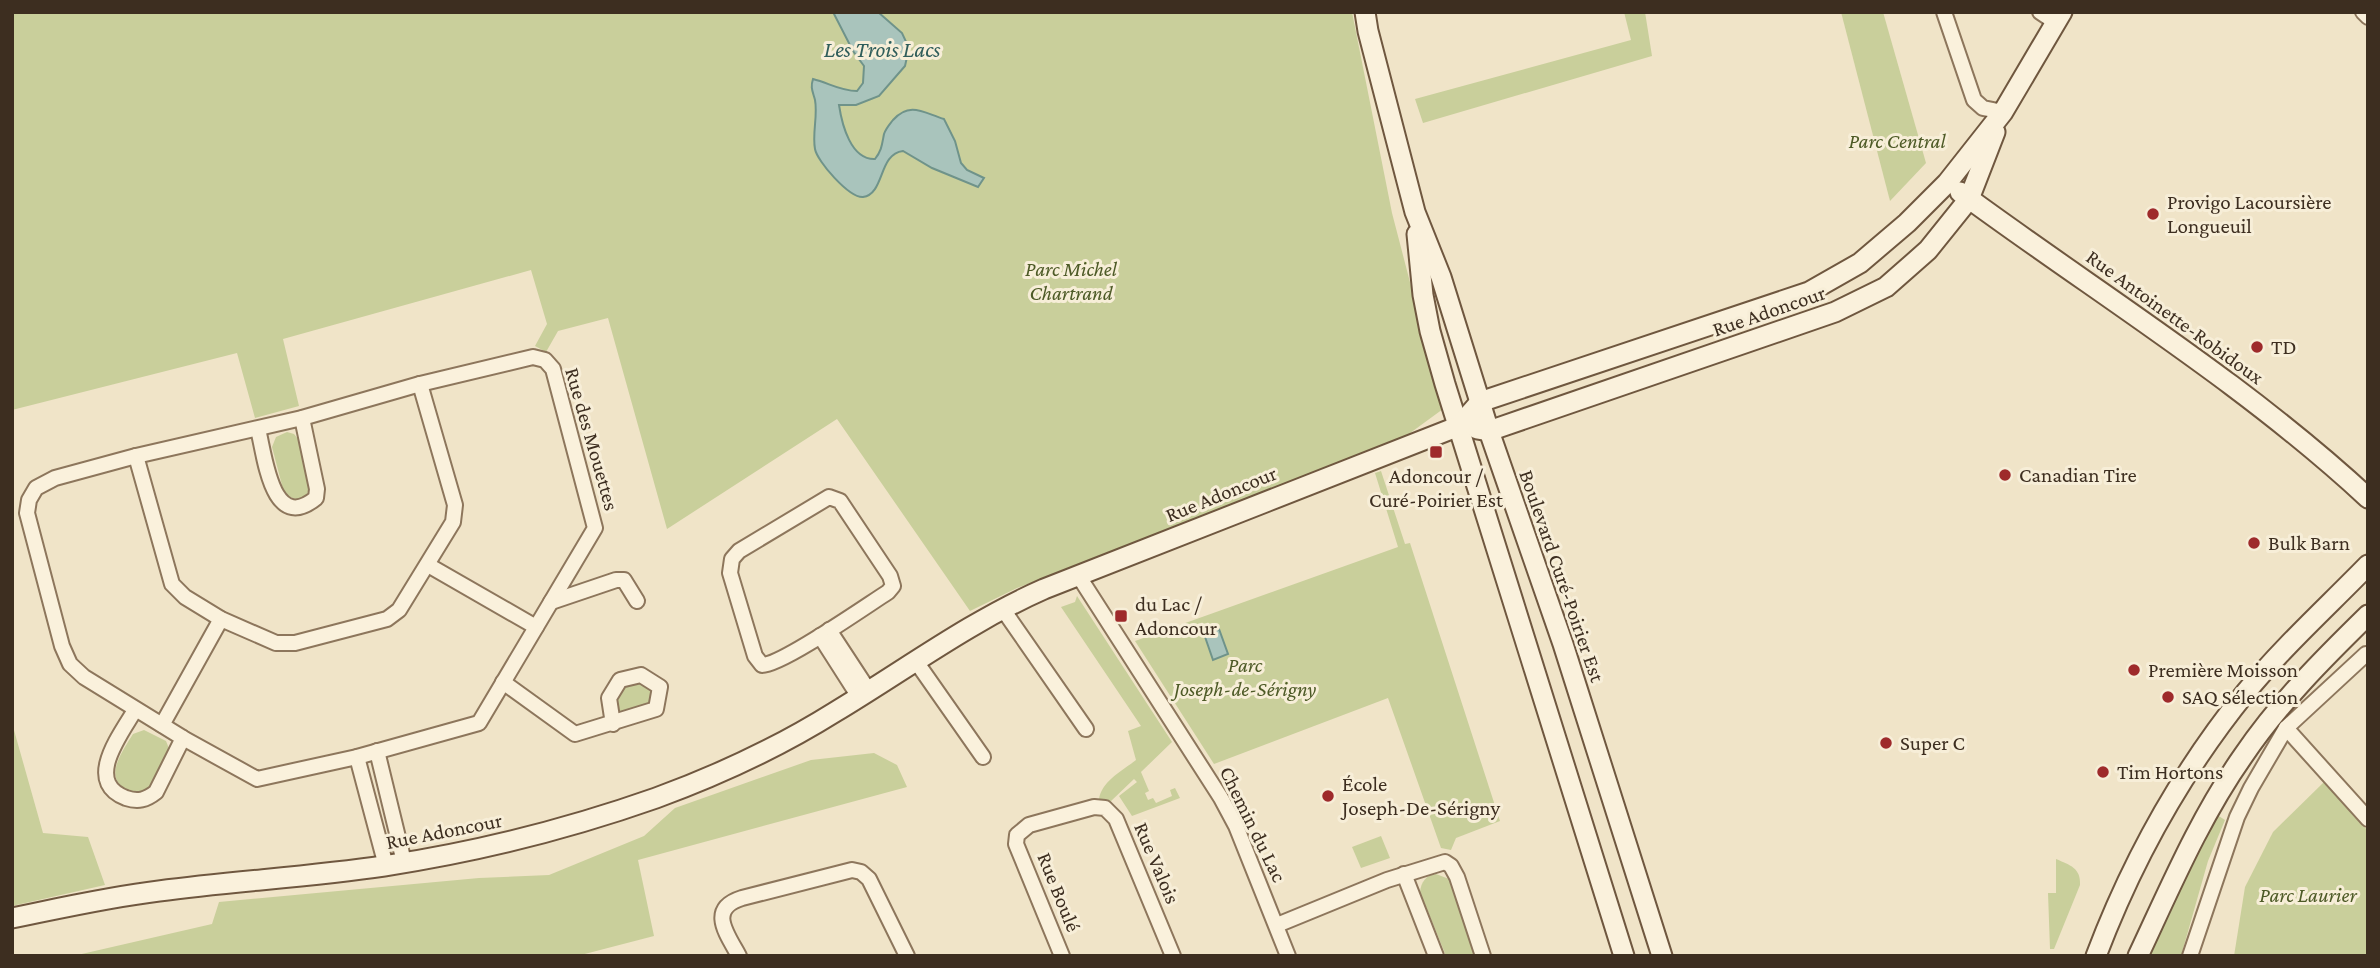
<svg xmlns="http://www.w3.org/2000/svg" width="2380" height="968" viewBox="0 0 2380 968" font-family="'Crimson Pro',serif">
  <style>
    .green { fill: #c9cf9b }
    .water { fill: #a9c4bc; stroke: #6f938a; stroke-width: 2 }
    .lines { fill: none; stroke-linecap: round; stroke-linejoin: round }
    .street-casing { stroke: #8d765c; stroke-width: 18 }
    .secondary-casing { stroke: #6f573f; stroke-width: 23 }
    .street { stroke: #faf1dc; stroke-width: 14 }
    .secondary { stroke: #faf1dc; stroke-width: 19 }
    .poi-dot { fill: #9e2a2b; stroke: #f7eed8; stroke-width: 2.5 }
    .labels { text-anchor: middle; stroke-width: 6; stroke-linejoin: round; paint-order: stroke }
    .park-label { font-size: 21px; font-style: italic; fill: #4d5a26; stroke: #f7eed8 }
    .poi-label { font-size: 21px; fill: #3d2e20; stroke: #f7eed8; text-anchor: start }
    .street-label { font-size: 21px; fill: #3d2e20; stroke: #f7eed8 }
    .water-label { font-size: 23px; font-style: italic; fill: #2f5d5a; stroke: #f7eed8 }
  </style>
  <rect width="100%" height="100%" fill="#f0e4c8"/>
  <!-- green -->
  <g class="green">
    <polygon points="12,12 1352,12 1392,213 1443,409 1391,447 1017,588 970,611 837,419 667,529 608,318 558,331 546,352 535,346 547,324 531,270 283,339 299,406 255,418 237,353 12,410"/>
    <polygon points="1624,12 1645,12 1652,56 1423,123 1415,99 1631,40"/>
    <polygon points="1841,12 1883,12 1926,163 1890,201"/>
    <polygon points="287,432 294,434 298,439 309,488 307,495 298,500 288,496 283,489 272,447 276,437"/>
    <polygon points="1381,471 1405,544 1410,543 1500,821 1456,838 1451,850 1441,848 1388,698 1214,764 1135,641 1398,547 1375,473"/>
    <path d="M 1077,596 L 1172,742 L 1141,772 L 1149,791 L 1145,793 L 1148,800 L 1153,798 L 1156,803 L 1172,796 L 1170,790 L 1175,788 L 1180,798 L 1132,816 L 1119,796 L 1137,782 L 1134,779 L 1110,802 L 1099,799 C 1102,781 1122,771 1136,760 L 1128,731 L 1141,726 L 1061,607 L 1075,602 Z"/>
    <polygon points="641,675 660,687 656,709 613,724 609,698 620,680"/>
    <polygon points="12,723 43,833 88,837 105,885 12,906"/>
    <path d="M 144,730 L 166,741 L 170,751 C 165,762 159,783 149,789 C 143,793 134,792 128,790 C 101,779 124,749 133,734 Z"/>
    <polygon points="874,753 897,765 907,787 638,860 654,936 577,956 73,956 212,924 219,902 479,878 549,875 644,836 675,808 811,760"/>
    <polygon points="2324,782 2368,831 2368,956 2234,956 2245,887 2273,832"/>
    <polygon points="2214,813 2225,820 2208,861 2181,956 2145,956"/>
    <polygon points="1381,836 1390,858 1361,868 1352,847"/>
    <path d="M 2056,859 C 2070,865 2081,868 2080,885 L 2054,949 L 2050,949 L 2048,893 L 2056,893 Z"/>
    <path d="M 1436,874 L 1449,879 L 1452,884 L 1474,956 L 1446,956 L 1420,892 C 1421,882 1426,875 1436,874 Z"/>
  </g>
  <!-- water -->
  <g class="water">
    <path d="M 833,12 L 878,12 L 902,33 L 909,48 L 905,66 L 879,96 L 856,105 L 839,105 C 842,125 851,160 875,159 C 882,150 882,144 884,134 C 886,128 890,124 893,120 C 910,101 924,113 944,119 L 955,141 L 961,163 L 967,170 L 984,178 L 978,187 L 932,168 L 903,151 C 878,154 885,194 863,197 C 849,198 817,161 815,149 C 812,133 818,116 815,100 C 813,92 810,88 813,79 C 829,83 840,91 857,91 L 863,83 L 864,66 L 853,51 Z"/>
    <polygon points="1219,629 1228,654 1213,660 1204,634"/>
  </g>
  <g class="lines">
    <defs>
      <g id="street">
        <polyline points="1944,12 1974,100 1983,108 2003,112"/>
        <polyline points="2040,12 2055,22"/>
        <polyline points="2363,12 2368,17"/>
        <polygon points="533,357 545,360 553,369 595,528 479,723 357,757 257,779 183,738 84,677 70,664 62,646 27,513 29,500 36,488 55,478 136,456 302,418 420,384"/>
        <path d="M 258,429 C 265,457 272,534 316,498 L 317,489 L 302,418"/>
        <polyline points="136,456 172,584 185,597 221,619 276,643 295,643 387,619 399,610 453,522 455,505 420,384"/>
        <path d="M 829,497 L 840,501 L 890,576 L 893,586 L 888,592 C 866,606 782,665 762,665 L 755,656 L 730,573 L 732,559 L 739,551 Z"/>
        <polyline points="428,565 536,627"/>
        <polyline points="1078,575 1221,798 1236,826 1288,956"/>
        <polyline points="551,602 616,580 624,580 637,601"/>
        <polyline points="1002,608 1086,729"/>
        <polyline points="829,630 869,691"/>
        <polyline points="820,636 859,697"/>
        <polyline points="915,660 983,757"/>
        <polyline points="503,682 575,734 656,709 660,687 641,675 620,680 609,698 613,724"/>
        <path d="M 135,710 C 121,734 83,782 126,798 C 138,802 146,800 156,792 L 183,738"/>
        <polyline points="162,725 221,619"/>
        <polyline points="2286,728 2368,819"/>
        <polyline points="377,751 404,862"/>
        <polyline points="357,757 386,866"/>
        <polyline points="1404,874 1436,956"/>
        <polyline points="1277,925 1387,880 1445,862 1451,866 1457,877 1483,956"/>
        <path d="M 739,956 C 727,934 707,909 742,898 L 852,870 L 861,872 L 869,879 L 907,956"/>
        <polyline points="1062,956 1016,844 1017,835 1029,825 1094,807 1105,808 1116,819 1173,956"/>
        <polyline points="2190,956 2237,817 2251,788 2286,728 2366,654 2368,656"/>
      </g>
      <g id="secondary">
        <polyline points="1365,12 1368,31 1415,212 1441,277 1489,431 1563,644 1662,956"/>
        <path d="M 1960,192 C 2097,293 2243,382 2368,498"/>
        <polyline points="1417,234 1423,295 1430,331 1445,384 1624,956"/>
        <polyline points="1477,429 1489,431 1835,312 1886,287 1928,250 1969,199 1995,132"/>
        <path d="M 12,918 C 61,908 109,897 159,891 C 234,881 309,877 384,866 C 476,852 568,829 656,798 C 719,775 779,747 835,712 C 905,670 969,622 1044,589 L 1459,426 L 1480,402 L 1809,292 L 1860,263 L 1907,223 L 1947,183 L 2003,112 L 2062,12"/>
        <path d="M 2096,956 C 2132,861 2182,771 2246,692 C 2283,647 2327,607 2368,565"/>
        <path d="M 2138,956 C 2170,888 2200,817 2243,756 C 2279,703 2323,659 2368,615"/>
      </g>
    </defs>
    <!-- street casing -->
    <use href="#street" class="street-casing"/>
    <!-- secondary casing -->
    <use href="#secondary" class="secondary-casing"/>
    <!-- street -->
    <use href="#street" class="street"/>
    <!-- secondary -->
    <use href="#secondary" class="secondary"/>
  </g>
  <!-- markers -->
  <g class="poi-dot">
    <circle cx="2153" cy="214" r="7"/>
    <circle cx="2257" cy="347" r="7"/>
    <rect x="1429" y="445" width="14" height="14" rx="3.5"/>
    <circle cx="2005" cy="475" r="7"/>
    <circle cx="2254" cy="543" r="7"/>
    <rect x="1114" y="609" width="14" height="14" rx="3.5"/>
    <circle cx="2134" cy="670" r="7"/>
    <circle cx="2168" cy="697" r="7"/>
    <circle cx="1886" cy="743" r="7"/>
    <circle cx="2103" cy="772" r="7"/>
    <circle cx="1328" cy="796" r="7"/>
  </g>
  <g class="labels">
    <!-- park labels -->
    <g class="park-label">
      <text x="1897" y="148">Parc Central</text>
      <text x="1071" y="276">Parc Michel<tspan x="1071" dy="24">Chartrand</tspan></text>
      <text x="1245" y="672">Parc<tspan x="1245" dy="24">Joseph-de-Sérigny</tspan></text>
      <text x="2308" y="902">Parc Laurier</text>
    </g>
    <!-- poi labels -->
    <g class="poi-label">
      <text x="2167" y="209">Provigo Lacoursière<tspan x="2167" dy="24">Longueuil</tspan></text>
      <text x="2271" y="354">TD</text>
      <text x="2019" y="482">Canadian Tire</text>
      <text x="1436" y="483" text-anchor="middle">Adoncour /<tspan x="1436" dy="24">Curé-Poirier Est</tspan></text>
      <text x="2268" y="550">Bulk Barn</text>
      <text x="1135" y="611">du Lac /<tspan x="1135" dy="24">Adoncour</tspan></text>
      <text x="2148" y="677">Première Moisson</text>
      <text x="2182" y="704">SAQ Sélection</text>
      <text x="1900" y="750">Super C</text>
      <text x="2117" y="779">Tim Hortons</text>
      <text x="1342" y="791">École<tspan x="1342" dy="24">Joseph-De-Sérigny</tspan></text>
    </g>
    <!-- street labels -->
    <g class="street-label">
      <text transform="translate(1769 311) rotate(-19)" y="7">Rue Adoncour</text>
      <text transform="translate(2175 317) rotate(36)" y="7">Rue Antoinette-Robidoux</text>
      <text transform="translate(592 439) rotate(74)" y="7">Rue des Mouettes</text>
      <text transform="translate(1221 494) rotate(-22)" y="7">Rue Adoncour</text>
      <text transform="translate(1562 576) rotate(71)" y="7">Boulevard Curé-Poirier Est</text>
      <text transform="translate(1253 824) rotate(64)" y="7">Chemin du Lac</text>
      <text transform="translate(444 831) rotate(-11)" y="7">Rue Adoncour</text>
      <text transform="translate(1157 863) rotate(67)" y="7">Rue Valois</text>
      <text transform="translate(1059 892) rotate(68)" y="7">Rue Boulé</text>
    </g>
    <!-- water labels -->
    <g class="water-label">
      <text x="882" y="57">Les Trois Lacs</text>
    </g>
  </g>
  <!-- border -->
  <rect width="2380" height="968" fill="none" stroke="#3d2e20" stroke-width="28"/>
</svg>
